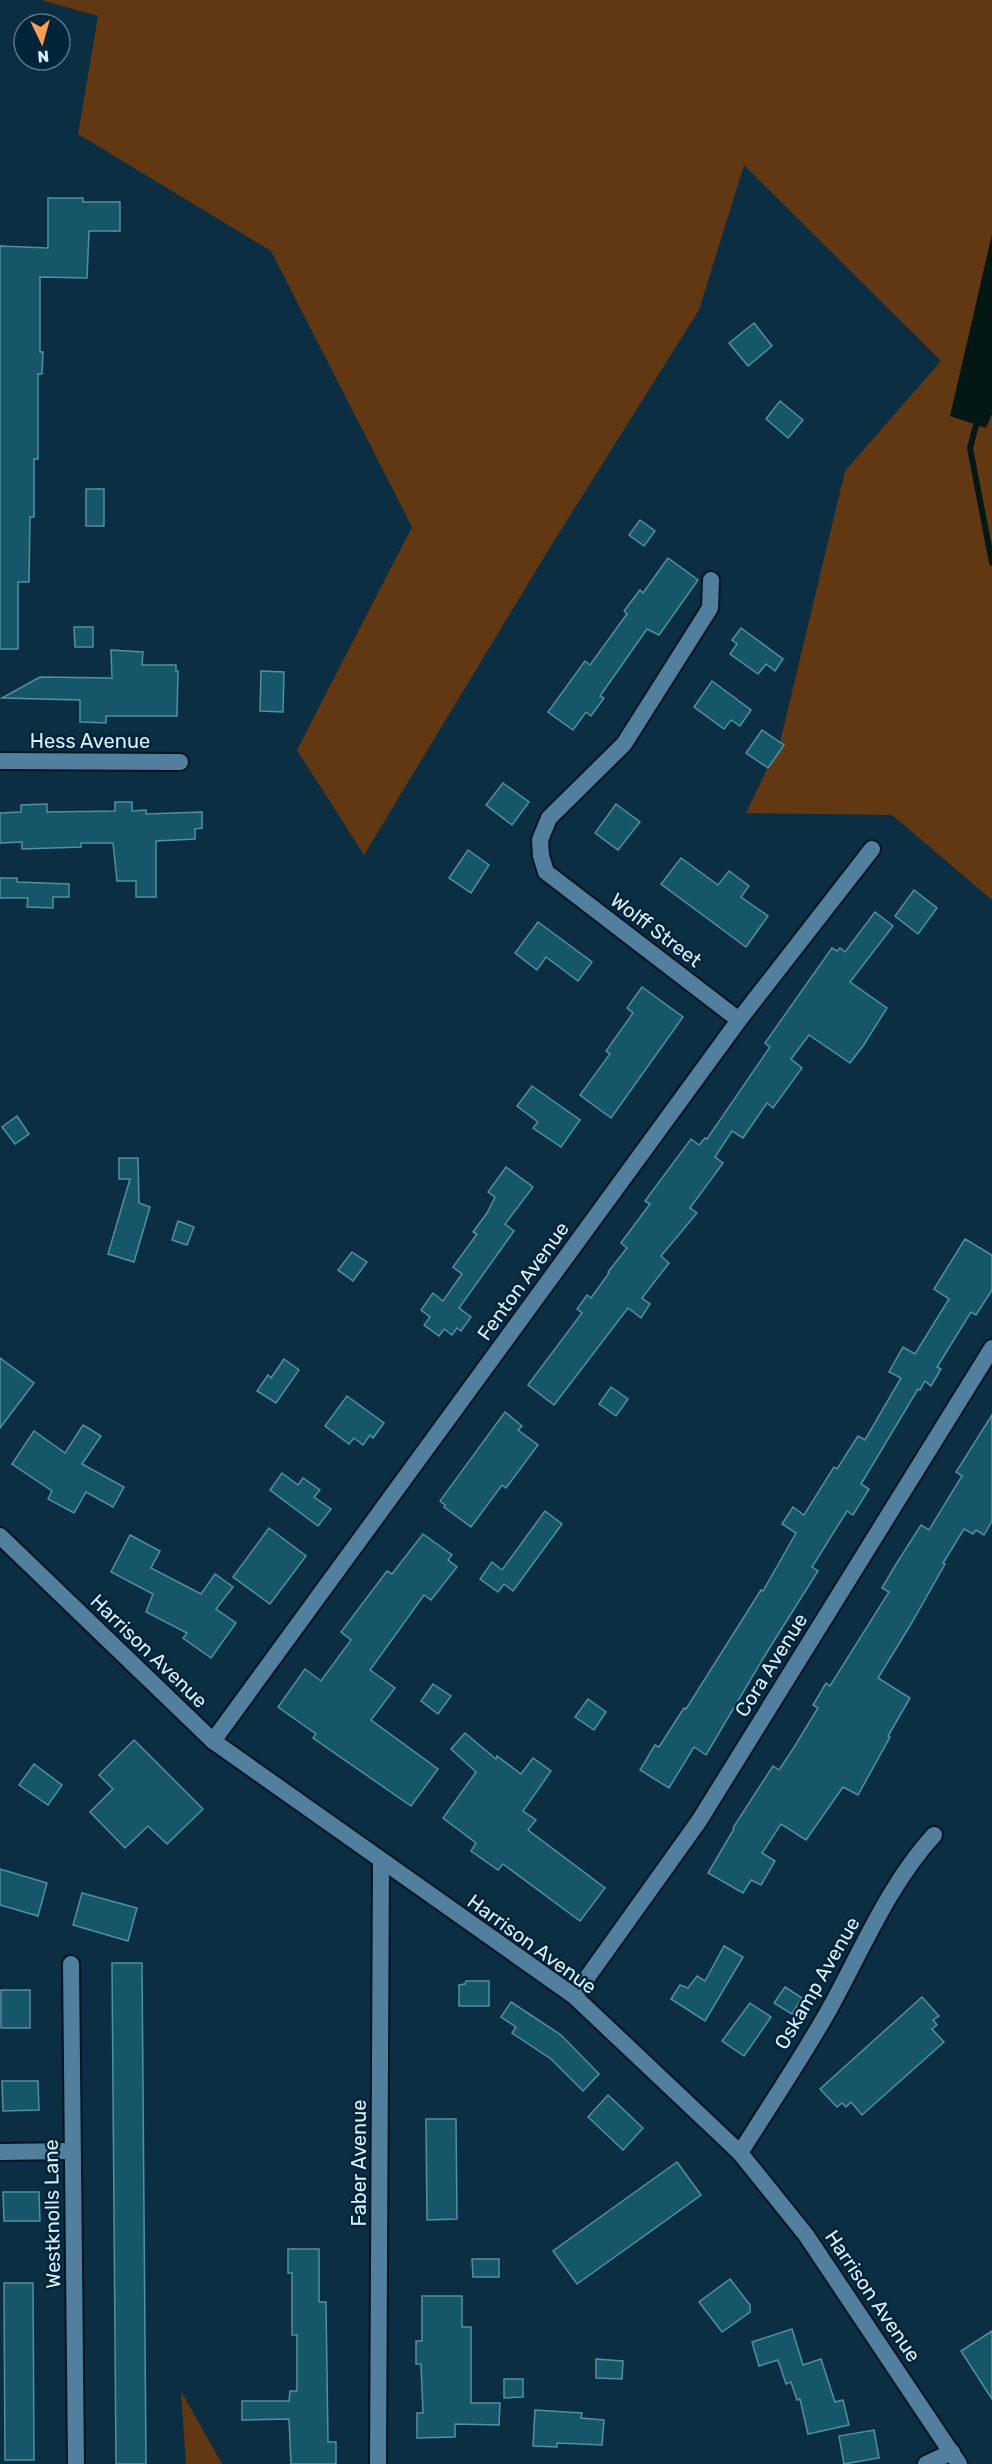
<svg xmlns="http://www.w3.org/2000/svg" width="992" height="2464" viewBox="0 0 992 2464" font-family="Rubik,sans-serif">
  <style>
    .green { fill: #623812 }
    .water { fill: #031814 }
    .lines { fill: none; stroke-linecap: round; stroke-linejoin: round }
    .stream { stroke: #031814; stroke-width: 6 }
    .building { fill: #155769; stroke: #528fa2; stroke-width: 1.5 }
    .minor-casing { stroke: #001524; stroke-width: 20 }
    .secondary-casing { stroke: #001524; stroke-width: 20 }
    .minor { stroke: #527f9e; stroke-width: 16 }
    .secondary { stroke: #527f9e; stroke-width: 16 }
    .labels { text-anchor: middle; stroke-width: 5; stroke-linejoin: round; paint-order: stroke }
    .street-label { font-size: 20px; fill: #dceffd; stroke: #012439 }
  </style>
  <rect width="100%" height="100%" fill="#0b2e43"/>
  <!-- green -->
  <g class="green">
    <polygon points="41,0 992,0 992,900 892,815 746,813 780,742 845,471 941,361 744,165 699,310 549,549 364,855 297,750 412,527 271,251 78,134 98,16"/>
    <polygon points="181,2391 222,2464 186,2464"/>
  </g>
  <!-- water -->
  <polygon class="water" points="992,234 992,414 986,428 950,416"/>
  <g class="lines">
    <!-- stream -->
    <polyline class="stream" points="976,425 970,448 992,563"/>
  </g>
  <!-- building -->
  <g class="building">
    <polygon points="48,198 83,198 83,202 120,202 120,231 89,231 87,278 40,277 40,352 43,352 42,374 38,374 38,459 34,459 34,517 30,517 29,582 18,582 18,649 0,649 0,246 48,248"/>
    <polygon points="754,323 772,346 748,366 729,343"/>
    <polygon points="780,401 803,420 788,438 766,419"/>
    <rect x="86" y="489" width="18" height="37"/>
    <polygon points="640,520 655,531 644,546 629,535"/>
    <polygon points="668,558 698,580 659,635 647,629 600,696 604,698 591,716 586,712 573,730 548,712 585,661 590,665 627,614 624,611 640,590 643,593"/>
    <polygon points="74,627 93,627 93,647 75,647"/>
    <polygon points="741,628 783,659 775,671 766,664 758,674 730,654 737,644 732,640"/>
    <polygon points="111,650 143,652 142,665 176,665 176,671 178,671 177,716 106,716 106,723 80,722 80,700 2,698 40,677 112,678"/>
    <polygon points="261,671 284,672 283,712 260,711"/>
    <polygon points="712,681 751,710 740,726 731,720 724,729 694,707"/>
    <polygon points="762,730 784,745 768,768 746,753"/>
    <polygon points="503,783 529,802 512,825 486,805"/>
    <polygon points="115,802 132,802 132,811 146,810 146,814 202,812 202,828 195,829 195,839 156,841 156,897 136,897 136,881 117,881 113,843 81,843 81,847 22,849 22,842 0,843 0,813 21,812 21,805 47,804 47,812 115,811"/>
    <polygon points="616,804 640,822 618,850 595,833"/>
    <polygon points="468,850 489,865 471,893 449,878"/>
    <polygon points="681,858 718,885 729,871 749,886 741,897 768,916 746,947 661,884"/>
    <polygon points="0,878 17,878 17,882 69,884 69,897 53,897 53,908 27,907 28,898 0,898"/>
    <polygon points="914,890 937,908 918,934 895,916"/>
    <polygon points="875,912 893,926 850,982 887,1008 863,1046 850,1063 809,1035 791,1059 802,1068 773,1108 767,1103 743,1138 732,1131 715,1157 723,1163 690,1208 697,1213 661,1256 669,1263 642,1298 650,1304 641,1318 628,1308 554,1405 528,1385 582,1313 577,1309 587,1295 591,1298 609,1273 608,1272 627,1248 621,1243 650,1204 645,1201 691,1139 699,1145 705,1138 707,1139 770,1047 765,1043 832,948 837,951 840,948 845,952"/>
    <polygon points="538,922 592,962 578,981 546,957 537,970 515,953"/>
    <polygon points="642,987 683,1017 611,1118 580,1095 610,1054 606,1051 633,1013 627,1008"/>
    <polygon points="532,1086 580,1120 561,1147 533,1128 538,1122 517,1106"/>
    <polygon points="17,1116 29,1134 15,1144 2,1127"/>
    <polygon points="119,1158 138,1158 139,1203 150,1207 134,1262 108,1254 130,1179 119,1179"/>
    <polygon points="506,1167 533,1187 505,1224 514,1231 459,1308 471,1317 461,1331 457,1328 452,1335 444,1329 439,1336 424,1325 430,1317 421,1310 433,1293 443,1301 462,1274 453,1267 477,1234 473,1232 487,1213 495,1197 488,1192"/>
    <polygon points="178,1221 194,1227 187,1245 172,1240"/>
    <polygon points="965,1239 992,1255 992,1290 976,1315 971,1312 937,1367 941,1369 931,1386 925,1381 920,1390 918,1389 861,1484 869,1489 853,1515 847,1511 812,1567 818,1571 767,1652 706,1755 694,1747 669,1788 640,1770 655,1745 659,1747 684,1708 686,1709 761,1590 763,1591 796,1533 782,1524 793,1507 804,1515 834,1467 837,1469 858,1436 865,1440 901,1378 889,1372 903,1347 915,1354 949,1299 934,1289"/>
    <polygon points="352,1252 367,1262 353,1281 338,1270"/>
    <polygon points="0,1358 34,1383 0,1428"/>
    <polygon points="284,1359 299,1370 276,1403 257,1391 268,1375 271,1378"/>
    <polygon points="611,1387 628,1399 616,1416 599,1404"/>
    <polygon points="347,1396 384,1423 373,1438 370,1435 363,1445 354,1438 349,1444 325,1426"/>
    <polygon points="505,1412 522,1426 518,1430 538,1445 506,1488 502,1485 471,1527 444,1507 445,1505 440,1501"/>
    <polygon points="992,1415 992,1521 984,1535 976,1530 973,1534 964,1529 943,1563 945,1564 911,1624 878,1678 910,1698 888,1736 890,1737 858,1795 843,1787 806,1840 781,1824 762,1853 775,1861 761,1885 751,1880 743,1893 708,1873 734,1829 733,1828 773,1766 779,1770 793,1749 818,1708 813,1705 826,1683 830,1686 889,1592 882,1588 895,1566 921,1525 929,1530 962,1476 956,1472"/>
    <polygon points="83,1425 101,1436 82,1464 124,1487 113,1507 86,1492 74,1513 48,1499 52,1491 12,1464 34,1431 65,1453"/>
    <polygon points="282,1473 298,1485 303,1478 320,1490 314,1497 331,1509 318,1526 270,1490"/>
    <polygon points="545,1511 562,1524 513,1591 504,1584 498,1592 480,1579 492,1562 502,1570"/>
    <polygon points="269,1528 306,1556 270,1604 233,1577"/>
    <polygon points="423,1534 452,1555 448,1560 457,1567 431,1600 424,1595 370,1670 395,1688 371,1720 438,1769 411,1806 313,1738 316,1734 278,1707 305,1669 321,1681 351,1640 341,1632 387,1571 392,1574"/>
    <polygon points="130,1535 160,1551 151,1568 201,1594 215,1574 233,1587 216,1609 236,1623 211,1658 183,1638 187,1633 146,1612 153,1594 111,1572"/>
    <polygon points="433,1684 451,1696 438,1714 421,1701"/>
    <polygon points="588,1699 606,1712 594,1730 575,1717"/>
    <polygon points="465,1733 496,1759 497,1756 521,1774 533,1758 551,1771 523,1811 536,1820 528,1830 605,1888 580,1921 503,1864 498,1870 471,1851 476,1843 443,1818 476,1772 451,1749"/>
    <polygon points="134,1740 203,1809 167,1844 148,1826 125,1848 90,1812 113,1789 99,1775"/>
    <polygon points="34,1764 62,1785 48,1805 19,1785"/>
    <polygon points="0,1869 47,1883 38,1916 0,1905"/>
    <polygon points="82,1893 137,1908 128,1941 73,1925"/>
    <polygon points="724,1946 743,1957 705,2021 671,1999 680,1985 688,1988 697,1976 705,1981"/>
    <polygon points="112,1963 142,1963 146,2464 116,2464"/>
    <polygon points="466,1981 489,1981 489,2006 459,2006 459,1985 465,1984"/>
    <polygon points="785,1987 802,1998 792,2014 774,2003"/>
    <rect x="1" y="1990" width="29" height="38"/>
    <polygon points="922,1997 939,2016 933,2020 937,2025 932,2029 944,2042 862,2115 851,2102 846,2107 842,2103 837,2107 820,2089"/>
    <polygon points="511,2002 561,2035 599,2074 583,2091 551,2059 512,2033 516,2027 501,2017"/>
    <polygon points="750,2003 771,2017 744,2056 722,2041"/>
    <polygon points="2,2081 38,2081 39,2110 3,2111"/>
    <polygon points="608,2095 643,2128 623,2150 588,2117"/>
    <polygon points="426,2119 456,2119 457,2219 427,2220"/>
    <polygon points="677,2162 701,2195 577,2284 553,2251"/>
    <polygon points="3,2192 39,2192 40,2221 4,2221"/>
    <polygon points="288,2249 319,2249 319,2302 326,2302 328,2442 336,2442 336,2464 291,2464 289,2419 242,2420 242,2401 289,2401 290,2391 297,2391 297,2335 292,2335 292,2273 288,2273"/>
    <polygon points="472,2259 499,2259 499,2277 473,2277"/>
    <polygon points="730,2279 750,2305 750,2312 722,2332 699,2302"/>
    <polygon points="4,2283 33,2283 34,2460 5,2460"/>
    <polygon points="422,2296 462,2296 462,2327 471,2327 471,2403 500,2403 499,2425 455,2424 455,2437 417,2438 417,2413 423,2413 421,2364 416,2364 416,2341 422,2341"/>
    <polygon points="792,2329 803,2365 821,2359 835,2402 843,2400 849,2425 808,2434 800,2399 797,2400 791,2382 786,2384 778,2360 759,2366 752,2342"/>
    <polygon points="992,2331 992,2399 961,2351"/>
    <polygon points="596,2359 623,2361 622,2379 596,2378"/>
    <polygon points="504,2379 523,2379 523,2397 504,2398"/>
    <polygon points="535,2410 582,2413 581,2418 604,2420 602,2445 557,2443 557,2447 533,2446"/>
    <polygon points="874,2430 879,2458 844,2464 839,2436"/>
  </g>
  <g class="lines">
    <defs>
      <g id="minor">
        <polyline points="711,580 710,608 624,744 549,818 540,840 541,856 546,872 739,1020"/>
        <polyline points="0,761 180,762"/>
        <polyline points="213,1741 739,1020 872,849"/>
        <polyline points="71,1964 76,2464"/>
        <polyline points="574,1996 699,1821 992,1348"/>
        <polyline points="0,2152 72,2151"/>
        <path d="M 740,2153 C 770,2105 802,2058 830,2008 C 862,1950 889,1884 934,1835"/>
        <polyline points="378,2464 381,1861"/>
        <polyline points="926,2464 952,2452"/>
      </g>
      <polyline id="secondary" points="0,1536 213,1741 574,1996 719,2133 740,2153 806,2235 959,2464"/>
    </defs>
    <!-- minor casing -->
    <use href="#minor" class="minor-casing"/>
    <!-- secondary casing -->
    <use href="#secondary" class="secondary-casing"/>
    <!-- minor -->
    <use href="#minor" class="minor"/>
    <!-- secondary -->
    <use href="#secondary" class="secondary"/>
  </g>
  <g class="labels">
    <!-- street labels -->
    <g class="street-label">
      <text x="90" y="748">Hess Avenue</text>
      <text transform="translate(656 930) rotate(37)" y="7">Wolff Street</text>
      <text transform="translate(523 1281) rotate(-54)" y="7">Fenton Avenue</text>
      <text transform="translate(149 1651) rotate(44)" y="7">Harrison Avenue</text>
      <text transform="translate(771 1665) rotate(-58)" y="7">Cora Avenue</text>
      <text transform="translate(532 1944) rotate(36)" y="7">Harrison Avenue</text>
      <text transform="translate(817 1983) rotate(-60)" y="7">Oskamp Avenue</text>
      <text transform="translate(359 2163) rotate(-90)" y="7">Faber Avenue</text>
      <text transform="translate(52 2214) rotate(-91)" y="7">Westknolls Lane</text>
      <text transform="translate(873 2296) rotate(56)" y="7">Harrison Avenue</text>
    </g>
  </g>
  <!-- north arrow -->
  <g transform="translate(42 42) rotate(175)"><circle r="28" fill="#012439" stroke="#597587" stroke-width="1.5"/>
  <path d="M0-4.5L10 22L0 15L-10 22Z" fill="#fa9f4f"/>
  <text y="-9" font-size="16" font-weight="bold" text-anchor="middle" fill="#dceffd">N</text>
  </g>
</svg>
